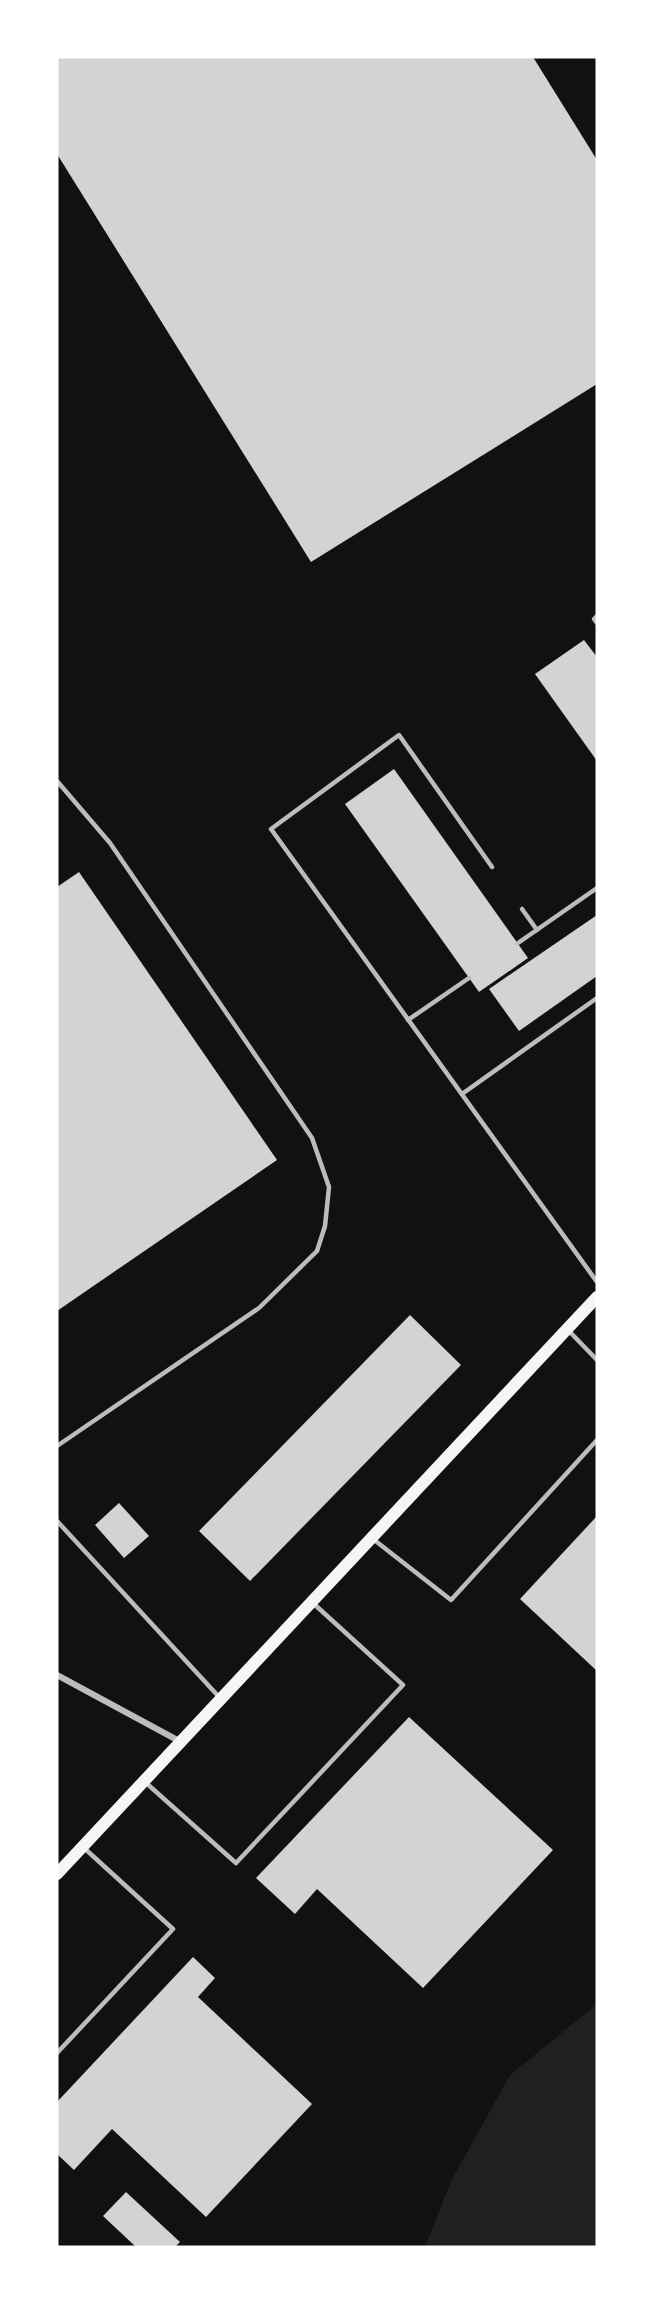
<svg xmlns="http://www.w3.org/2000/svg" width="654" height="2304" viewBox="0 0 654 2304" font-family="'Roboto Serif',serif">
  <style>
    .green { fill: #202020 }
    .building { fill: #d3d3d3 }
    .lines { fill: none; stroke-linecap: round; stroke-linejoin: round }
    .service { stroke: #bcbcbc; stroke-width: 4.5 }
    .minor { stroke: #bcbcbc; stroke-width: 6 }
    .secondary { stroke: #f5f5f5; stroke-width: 12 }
  </style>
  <rect width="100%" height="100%" fill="#111"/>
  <!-- green -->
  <polygon class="green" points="597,2004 597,2247 425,2247 451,2181 510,2075"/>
  <!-- building -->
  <g class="building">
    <polygon points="57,57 533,57 597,160 597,384 311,562 57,154"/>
    <polygon points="584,640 597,657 597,761 535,674"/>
    <polygon points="394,769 528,958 479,992 345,804"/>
    <polygon points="79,872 277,1160 57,1311 57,887"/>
    <polygon points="597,915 597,976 519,1031 489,989"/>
    <polygon points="410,1315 461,1365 250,1581 199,1531"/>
    <polygon points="119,1503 149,1536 124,1558 95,1525"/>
    <polygon points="597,1516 597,1671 520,1599"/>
    <polygon points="409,1717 553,1850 423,1988 317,1889 295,1914 256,1878"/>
    <polygon points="193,1957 215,1978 198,1997 312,2104 206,2217 112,2129 74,2170 57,2154 57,2102"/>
    <polygon points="126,2192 180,2242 175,2247 136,2247 103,2216"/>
  </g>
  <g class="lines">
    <!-- service -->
    <g class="service">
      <polyline points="597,616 594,619 597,623"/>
      <polyline points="57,781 110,843 312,1138 329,1187 325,1226 317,1251 259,1308 57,1446"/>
      <polyline points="492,867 399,735 271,829 597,1282"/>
      <polyline points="522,909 537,930"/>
      <polyline points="518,943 597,888"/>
      <polyline points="408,1020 469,978"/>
      <polyline points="462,1094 597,998"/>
      <polyline points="569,1331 597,1360"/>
      <polyline points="57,1521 220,1698"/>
      <polyline points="373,1539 451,1600 597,1440"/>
      <polyline points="145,1782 236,1863 403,1685 314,1604"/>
      <polyline points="57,2053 173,1929 83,1847"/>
    </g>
    <!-- minor -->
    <polyline class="minor" points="57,1675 181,1742"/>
    <!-- secondary -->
    <polyline class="secondary" points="57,1874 597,1297"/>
  </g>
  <!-- border -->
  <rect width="654" height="2304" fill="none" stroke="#ffffff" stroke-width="117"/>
</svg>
